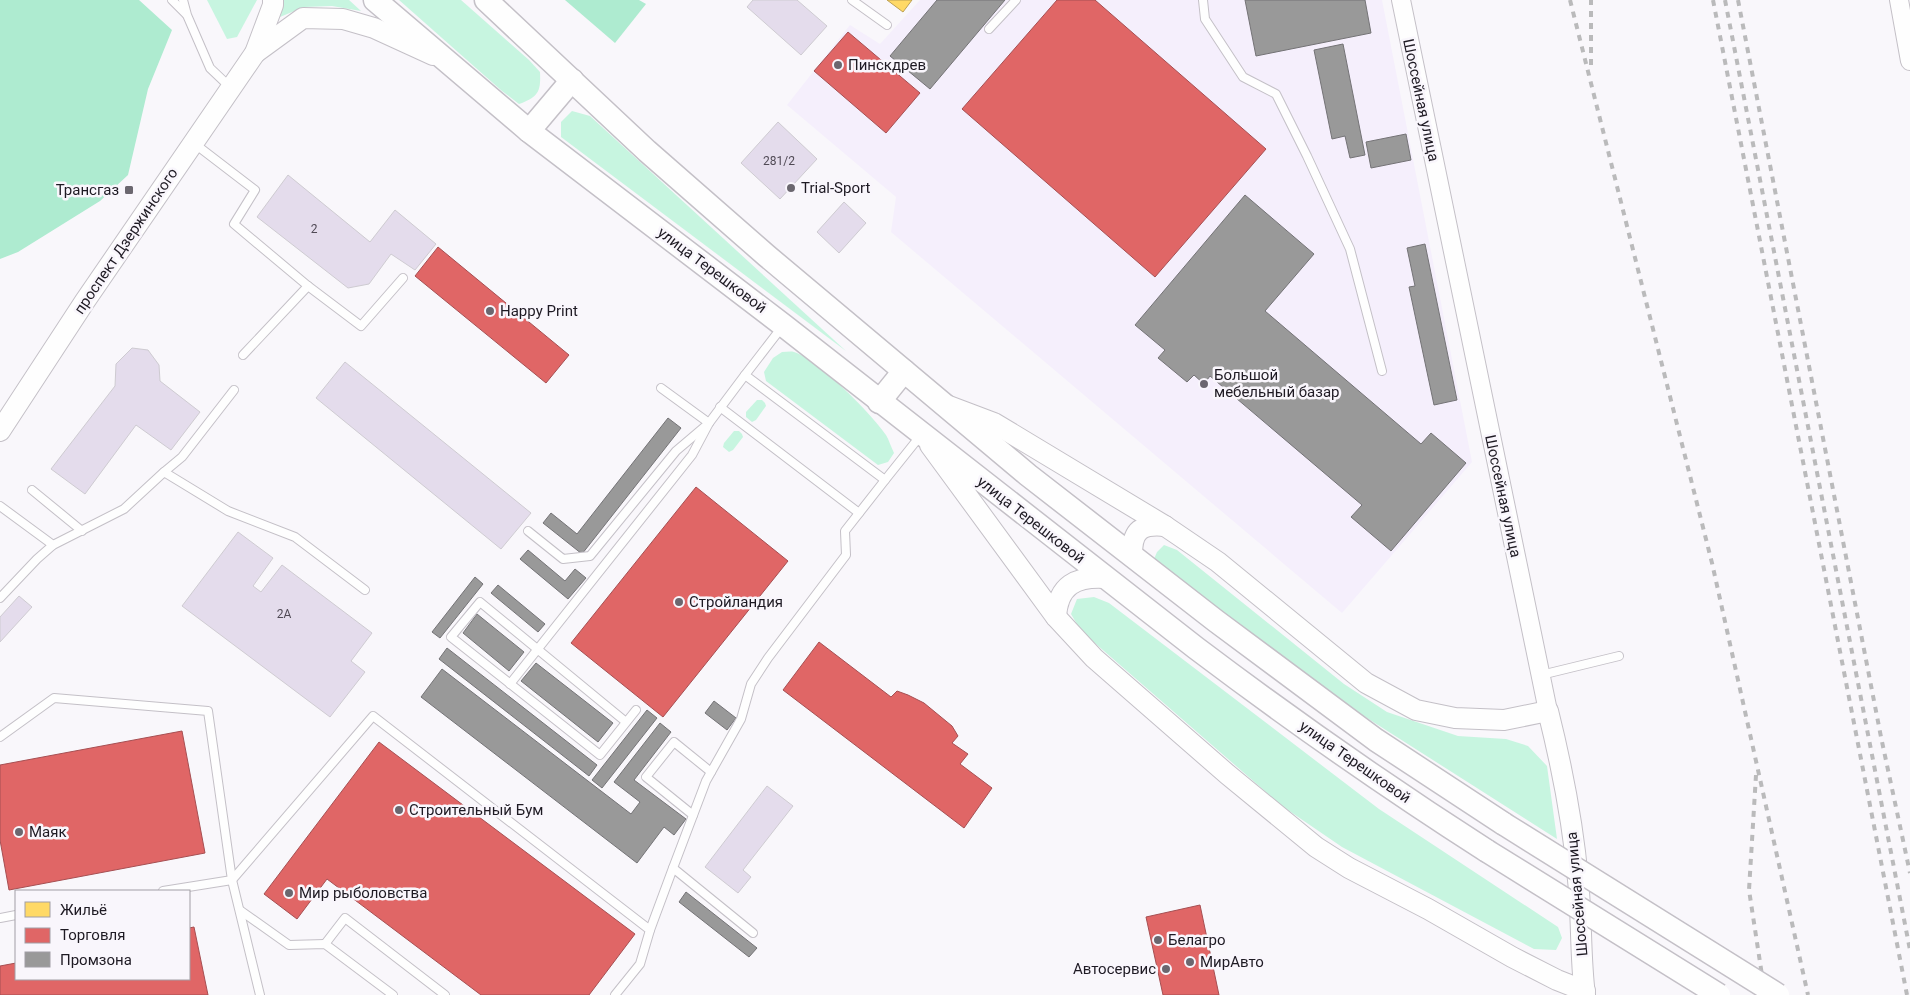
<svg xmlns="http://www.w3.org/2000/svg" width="1910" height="995" viewBox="0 0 1910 995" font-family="Roboto,sans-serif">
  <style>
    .built { fill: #f5effc }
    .green { fill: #c7f5e0 }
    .forest { fill: #aeebd0 }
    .homes { fill: #ffd966; stroke: #bca052 }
    .shops { fill: #e06666; stroke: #a64f52 }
    .industry { fill: #999; stroke: #747376 }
    .building { fill: #e4dcec; stroke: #cecbd1 }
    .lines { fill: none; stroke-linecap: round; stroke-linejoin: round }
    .service-casing { stroke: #c4c0c7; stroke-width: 10 }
    .tertiary-casing { stroke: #c4c0c7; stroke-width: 20 }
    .secondary-casing { stroke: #c4c0c7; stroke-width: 22 }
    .primary-casing { stroke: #c4c0c7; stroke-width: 25 }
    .service { stroke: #fefefe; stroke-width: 8 }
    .tertiary { stroke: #fefefe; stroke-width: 18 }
    .secondary { stroke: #fefefe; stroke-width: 20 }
    .primary { stroke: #fefefe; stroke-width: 22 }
    .rail { stroke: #bababb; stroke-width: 4; stroke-dasharray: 6 6; stroke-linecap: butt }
    .primary-bridge-casing { stroke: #c4c0c7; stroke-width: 25; stroke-linecap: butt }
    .primary-bridge { stroke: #fefefe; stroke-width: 22 }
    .poi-dot { fill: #6b676f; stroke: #f9f6fc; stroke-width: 2 }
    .labels { text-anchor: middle; stroke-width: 5; stroke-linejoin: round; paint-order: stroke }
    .number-label { font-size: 12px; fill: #504a55 }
    .poi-label { font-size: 15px; fill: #1e1a23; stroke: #f9f6fc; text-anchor: start }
    .street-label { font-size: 15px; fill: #1e1a23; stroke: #f9f6fc }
  </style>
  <rect width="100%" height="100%" fill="#f9f7fb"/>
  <!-- built -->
  <polygon class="built" points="920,0 1382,0 1472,462 1342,613 891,232 896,197 787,105 850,25 880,44"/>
  <!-- green -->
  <g class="green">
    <polygon points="207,0 257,0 237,37 227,39"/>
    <polygon points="283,0 349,0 361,11 332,6 304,7 280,17"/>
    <path d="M 399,0 L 461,0 L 529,60 L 540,72 C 541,92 538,97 519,104 L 502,91 Z"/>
    <polygon points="572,111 590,116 846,351 561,137 561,122"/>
    <path d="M 782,352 C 786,352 791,351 794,352 C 816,358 873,415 886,435 C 889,440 891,447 894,453 L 888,462 L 878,465 L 766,381 L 764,372 L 773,358 Z"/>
    <polygon points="757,400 762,400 765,403 766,406 756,420 752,422 746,417 746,412"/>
    <polygon points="734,431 739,431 742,434 743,437 733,450 729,452 723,447 724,443"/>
    <polygon points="1164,545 1177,550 1344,684 1387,712 1458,736 1506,739 1528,746 1547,766 1557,839 1323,690 1160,567 1154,559 1157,552"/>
    <polygon points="1094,597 1109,603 1379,809 1558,927 1562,938 1556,950 1534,949 1342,847 1282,806 1081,631 1071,614 1077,599"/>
  </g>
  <!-- forest -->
  <g class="forest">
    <polygon points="0,0 139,0 172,30 148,89 128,175 100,201 18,252 0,259"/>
    <polygon points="565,0 639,0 646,4 615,43"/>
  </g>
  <!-- homes -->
  <polygon class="homes" points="887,0 912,0 903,12"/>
  <!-- shops -->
  <g class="shops">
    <polygon points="1057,0 1095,0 1266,149 1155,277 962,109"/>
    <polygon points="848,32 920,93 886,133 814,71"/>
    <polygon points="438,247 569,355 546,383 415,276"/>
    <polygon points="696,487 788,561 663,717 571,643"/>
    <polygon points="819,642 891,697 897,691 908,695 924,703 952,726 958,736 952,743 968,754 960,764 992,788 964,828 783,690"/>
    <polygon points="182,731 205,853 9,890 0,840 0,765"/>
    <polygon points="379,742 635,934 589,995 481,995 327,879 297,919 264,894"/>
    <polygon points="1200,905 1219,995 1163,995 1146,917"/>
    <polygon points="194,927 208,995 0,995 0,966 16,963 16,979 189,979 189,928"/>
  </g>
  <!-- industry -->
  <g class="industry">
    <polygon points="937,0 1005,0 930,89 890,56"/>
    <polygon points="1245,0 1365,0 1371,33 1256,56"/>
    <polygon points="1343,44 1365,155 1350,158 1345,136 1332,139 1314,50"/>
    <polygon points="1406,134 1411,160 1371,168 1366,142"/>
    <polygon points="1245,195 1314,254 1265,311 1421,444 1431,433 1466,463 1391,551 1351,517 1362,505 1210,376 1204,384 1194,375 1187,382 1158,358 1165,350 1135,325"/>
    <polygon points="1425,244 1457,400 1434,405 1409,287 1415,286 1407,248"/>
    <polygon points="668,418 681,428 582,554 543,523 551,513 577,534"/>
    <polygon points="528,550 565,581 575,569 586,578 568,599 520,559"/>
    <polygon points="475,577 483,584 440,638 432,632"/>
    <polygon points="498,585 545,624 538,632 491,593"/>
    <polygon points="477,614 524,652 509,671 463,633"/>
    <polygon points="447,648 597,765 589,776 439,659"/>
    <polygon points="536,663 613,723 598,742 521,681"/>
    <polygon points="442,669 631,814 640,802 614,782 660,723 671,732 634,780 686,819 674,835 664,827 637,863 421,697"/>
    <polygon points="714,701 736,718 727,730 705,713"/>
    <polygon points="647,710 657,718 602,788 592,780"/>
    <polygon points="686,892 757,948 749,957 679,902"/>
  </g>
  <!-- building -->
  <g class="building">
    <polygon points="753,0 797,0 827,26 801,55 747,7"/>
    <polygon points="778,122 817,159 780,199 741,163"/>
    <polygon points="288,175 370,242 395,210 436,244 415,270 391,254 369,284 348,288 257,217"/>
    <polygon points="844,202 866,223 839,253 817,232"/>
    <polygon points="132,348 148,350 159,365 160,381 200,412 171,450 136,425 85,494 51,469 115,386 116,364"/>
    <polygon points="345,362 531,513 501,549 316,398"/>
    <polygon points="238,532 273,558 253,586 261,592 282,565 372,633 351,661 365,672 330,717 182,606"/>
    <polygon points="19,596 32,607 0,642 0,617"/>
    <polygon points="767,786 793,806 743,870 751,877 738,893 705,867"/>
  </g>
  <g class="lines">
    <defs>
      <g id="service">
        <polyline points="172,0 186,14"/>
        <polyline points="183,0 187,15 210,68 230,87"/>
        <polyline points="852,0 887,25"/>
        <polyline points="1203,0 1205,19 1243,77 1276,94 1307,156 1350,249 1382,371"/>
        <polyline points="989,29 1016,0"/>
        <polyline points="195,144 255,190 234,224 308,286 361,326 403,278"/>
        <polyline points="782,327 745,375 885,480 921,435"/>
        <polyline points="243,355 308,286"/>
        <polyline points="720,407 859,513"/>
        <polyline points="164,472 182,457 234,390"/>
        <polyline points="32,490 82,531"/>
        <polyline points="0,506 53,545"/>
        <polyline points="528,531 563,559 590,556 676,451 709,423 661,388"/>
        <polyline points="0,598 37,559 53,545 124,509 164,472 228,511 295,537 365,590"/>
        <polyline points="1541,675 1619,656"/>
        <polyline points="510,684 692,455 709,423 745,375"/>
        <polyline points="626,722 480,602 451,637 600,755 636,710"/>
        <polyline points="0,737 54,698 208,711 232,880 260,995"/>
        <polyline points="693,815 646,777 674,742 711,772"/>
        <polyline points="163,891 232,880 373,716 650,930 640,964 615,995"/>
        <polyline points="241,911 289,945 325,944 393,995"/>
        <polyline points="0,918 16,915"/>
        <polyline points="650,930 673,868"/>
        <polyline points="753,933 673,868 706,781 741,719 751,684 768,658 846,555 845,531 885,480"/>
        <polyline points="325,944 345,918 445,995"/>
      </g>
      <g id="tertiary">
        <polyline points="1401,0 1548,711"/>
        <polyline points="1899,0 1910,61"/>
      </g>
      <g id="secondary">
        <polyline points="255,53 303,18 343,19 374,28 433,55"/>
        <path d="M 949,406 L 994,423 L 1165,526 L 1218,562 L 1366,683 L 1416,710 L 1455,718 L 1504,720 L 1548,711 C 1562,767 1573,823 1578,880 C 1582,918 1580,957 1585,995"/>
        <polyline points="0,431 85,301 255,53 273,5 273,0"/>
        <polyline points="930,445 1056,617 1094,658 1227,774 1316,847 1349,868 1428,909 1512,957 1557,980 1585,991"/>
        <path d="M 1132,555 C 1132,529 1142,524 1165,526"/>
        <path d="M 1056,617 C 1058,585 1076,576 1106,578"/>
      </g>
      <g id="primary">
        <path d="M 375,0 L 529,131 L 783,325 L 1196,648 C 1290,719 1387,787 1487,851"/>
        <polyline points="486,0 647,151 767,256 1028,475 1216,621 1376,740 1504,824"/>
        <polyline points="529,131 572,80"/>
        <polyline points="879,402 904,371"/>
      </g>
    </defs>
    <!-- service casing -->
    <use href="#service" class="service-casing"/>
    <!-- tertiary casing -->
    <use href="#tertiary" class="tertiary-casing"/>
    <!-- secondary casing -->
    <use href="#secondary" class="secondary-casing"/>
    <!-- primary casing -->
    <use href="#primary" class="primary-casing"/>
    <!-- service -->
    <use href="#service" class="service"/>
    <!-- tertiary -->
    <use href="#tertiary" class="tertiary"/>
    <!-- secondary -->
    <use href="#secondary" class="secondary"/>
    <!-- primary -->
    <use href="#primary" class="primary"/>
    <!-- rail -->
    <g class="rail">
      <polyline points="1570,0 1712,563 1808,995"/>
      <polyline points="1713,0 1907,995"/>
      <polyline points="1725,0 1910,950"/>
      <polyline points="1738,0 1881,737 1910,873"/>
      <polyline points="1591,65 1591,0"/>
      <polyline points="1756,775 1749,890 1765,995"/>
    </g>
    <defs>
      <g id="primary-bridge">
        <polyline points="1504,824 1778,995"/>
        <polyline points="1487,851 1719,995"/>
      </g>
    </defs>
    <!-- primary-bridge casing -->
    <use href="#primary-bridge" class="primary-bridge-casing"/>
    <!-- primary-bridge -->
    <use href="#primary-bridge" class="primary-bridge"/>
  </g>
  <!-- markers -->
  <g class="poi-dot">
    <circle cx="838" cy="65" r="5"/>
    <circle cx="791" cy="188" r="5"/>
    <rect x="124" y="185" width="10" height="10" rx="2.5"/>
    <circle cx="490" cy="311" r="5"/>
    <circle cx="1204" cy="384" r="5"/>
    <circle cx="679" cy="602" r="5"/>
    <circle cx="399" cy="810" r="5"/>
    <circle cx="19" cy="832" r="5"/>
    <circle cx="289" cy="893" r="5"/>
    <circle cx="1158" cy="940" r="5"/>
    <circle cx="1190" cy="962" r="5"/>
    <circle cx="1166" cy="969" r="5"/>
  </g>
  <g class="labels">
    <!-- number labels -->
    <g class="number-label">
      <text x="779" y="165">281/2</text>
      <text x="314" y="233">2</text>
      <text x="284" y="618">2А</text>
    </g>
    <!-- poi labels -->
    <g class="poi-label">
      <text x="848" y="70">Пинскдрев</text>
      <text x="801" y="193">Trial-Sport</text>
      <text x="119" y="195" text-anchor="end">Трансгаз</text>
      <text x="500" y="316">Happy Print</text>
      <text x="1214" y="380">Большой<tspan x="1214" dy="17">мебельный базар</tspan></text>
      <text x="689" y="607">Стройландия</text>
      <text x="409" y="815">Строительный Бум</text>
      <text x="29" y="837">Маяк</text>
      <text x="299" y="898">Мир рыболовства</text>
      <text x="1168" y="945">Белагро</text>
      <text x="1200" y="967">МирАвто</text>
      <text x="1156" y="974" text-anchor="end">Автосервис</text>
    </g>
    <!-- street labels -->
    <g class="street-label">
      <text transform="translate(1421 100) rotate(78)" y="5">Шоссейная улица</text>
      <text transform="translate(126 241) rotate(-56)" y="5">проспект Дзержинского</text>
      <text transform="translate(712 270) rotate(37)" y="5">улица Терешковой</text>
      <text transform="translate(1503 496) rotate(78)" y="5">Шоссейная улица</text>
      <text transform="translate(1031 520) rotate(38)" y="5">улица Терешковой</text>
      <text transform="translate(1355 762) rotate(35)" y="5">улица Терешковой</text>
      <text transform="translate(1577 894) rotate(-95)" y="5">Шоссейная улица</text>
    </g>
  </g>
  <!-- legend -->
  <rect x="15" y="890" width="175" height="90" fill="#f9f6fc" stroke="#a19ea5"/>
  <rect x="25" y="902" width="25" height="15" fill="#ffd966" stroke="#a19ea5"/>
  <text x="60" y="915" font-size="15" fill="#1e1a23">Жильё</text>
  <rect x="25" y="928" width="25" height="15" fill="#e06666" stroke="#a19ea5"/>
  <text x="60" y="940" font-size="15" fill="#1e1a23">Торговля</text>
  <rect x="25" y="952" width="25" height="15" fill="#999999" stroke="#a19ea5"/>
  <text x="60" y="965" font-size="15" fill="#1e1a23">Промзона</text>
</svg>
